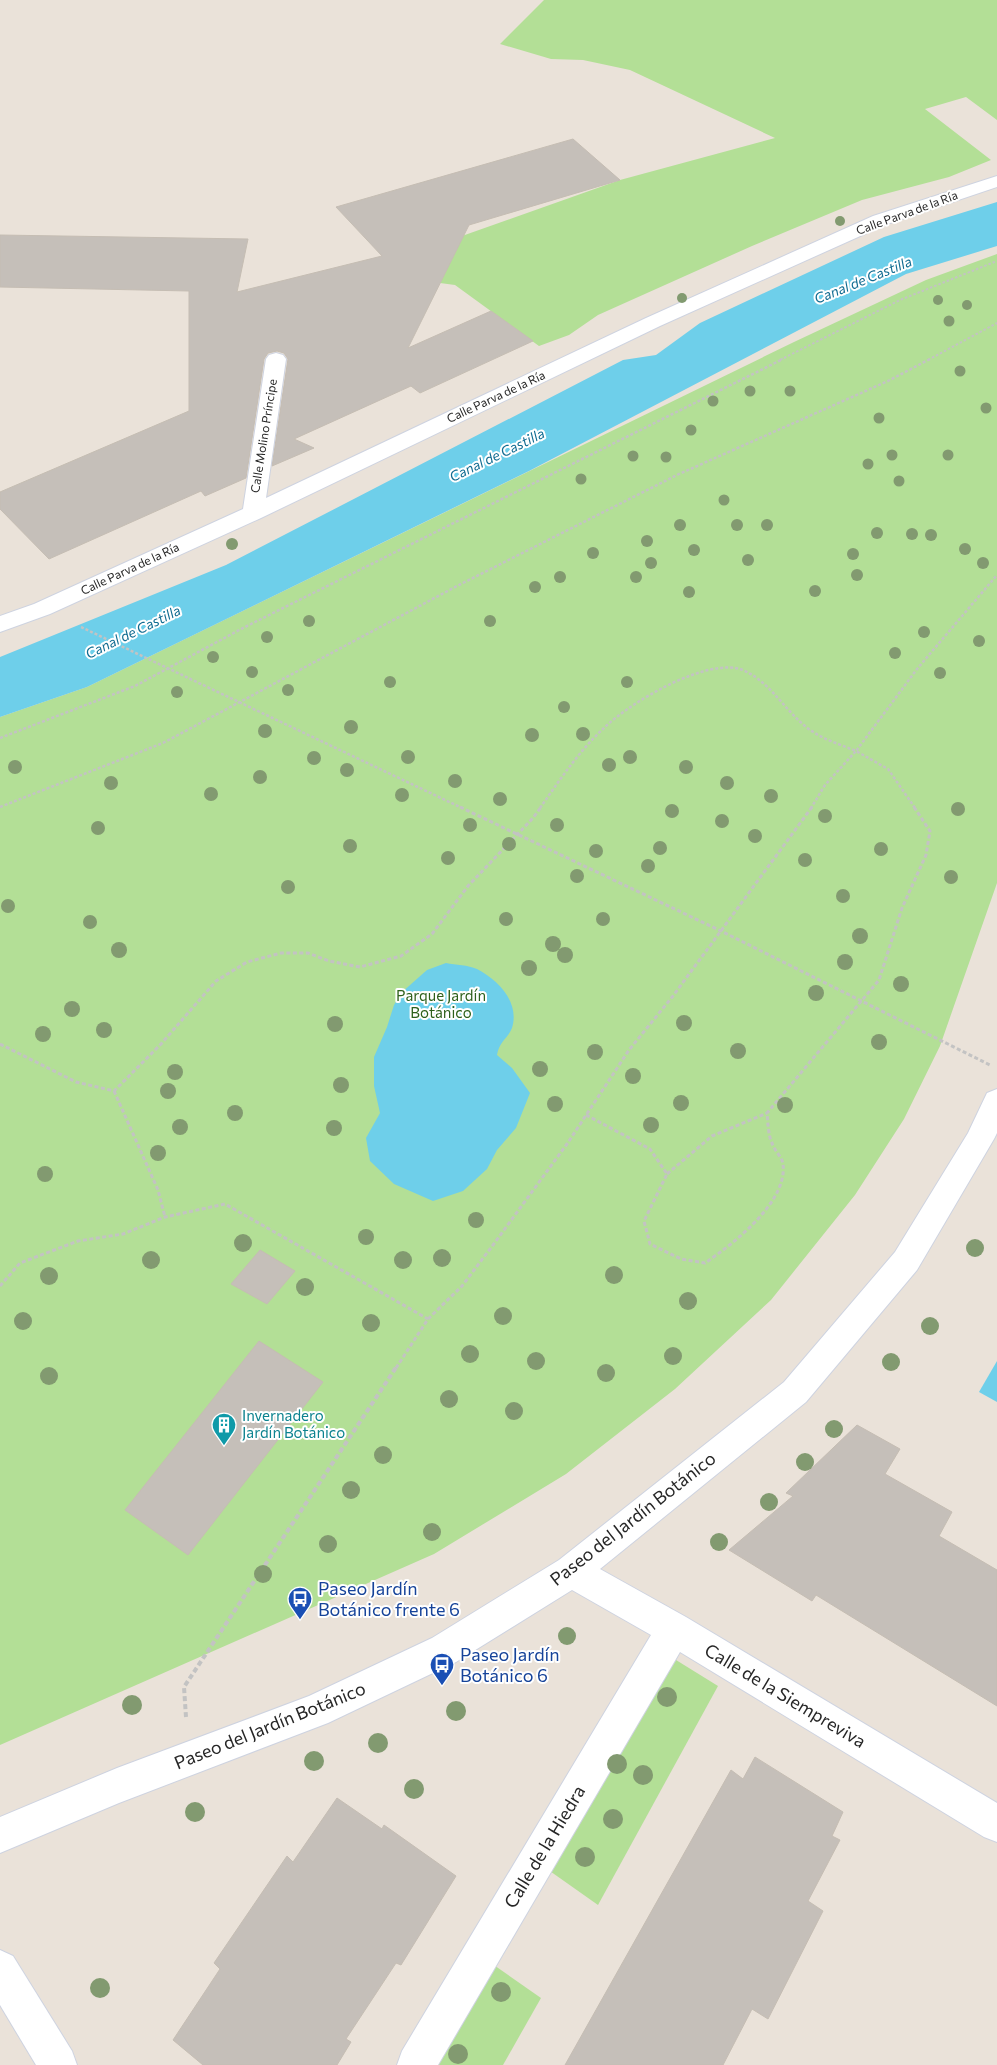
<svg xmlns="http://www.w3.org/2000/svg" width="997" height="2065" viewBox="0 0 997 2065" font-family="Commissioner,sans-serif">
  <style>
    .green { fill: #b3df96 }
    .water { fill: #6ecfea }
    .building { fill: #c5bfb9; stroke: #c5bdb3 }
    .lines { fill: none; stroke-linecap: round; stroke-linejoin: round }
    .minor-casing { stroke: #ced3e0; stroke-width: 2 }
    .path-far3 { stroke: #c3c3c3; stroke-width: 2; stroke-dasharray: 2.5 2; stroke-linecap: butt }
    .path-far2 { stroke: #c3c3c3; stroke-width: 2.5; stroke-dasharray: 3 2; stroke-linecap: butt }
    .path-far1 { stroke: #c3c3c3; stroke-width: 3; stroke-dasharray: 4 2.5; stroke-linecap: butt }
    .path { stroke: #c3c3c3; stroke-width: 4; stroke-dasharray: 5 3; stroke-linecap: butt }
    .minor { fill: #fff; fill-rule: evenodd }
    .tree { fill: #829a70 }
    .labels { text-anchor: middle; stroke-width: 4; stroke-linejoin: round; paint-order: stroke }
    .far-street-label { font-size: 12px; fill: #272727; stroke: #fff }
    .far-water-label { font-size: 14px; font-style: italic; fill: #116c91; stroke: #fff }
    .park-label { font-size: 15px; fill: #2d601b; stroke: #fff }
    .culture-label { font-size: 15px; fill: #0d838f; stroke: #fff; text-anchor: start }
    .near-street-label { font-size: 18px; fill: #272727; stroke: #fff }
    .near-transit-label { font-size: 18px; fill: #164399; stroke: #fff; text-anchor: start }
  </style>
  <rect width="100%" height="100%" fill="#eae2d9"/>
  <!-- green -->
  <g class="green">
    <polygon points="544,0 997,0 997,120 966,97 925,109 991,160 949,177 862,200 752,246 598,315 569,335 539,346 455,285 440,283 462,236 620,180 775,138 630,70 583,60 551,59 500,44"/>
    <polygon points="997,254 997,883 940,1046 904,1119 855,1195 771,1300 675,1389 566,1474 434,1554 0,1745 0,717 87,687 794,342 926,280"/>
    <polygon points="655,1647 718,1686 598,1905 530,1857"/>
    <polygon points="468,1947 541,1998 503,2065 399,2065"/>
  </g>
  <!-- water -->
  <g class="water">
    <polygon points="997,202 997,246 906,274 529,471 87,687 0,717 0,657 226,565 623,360 656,355 700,323 884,237"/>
    <path d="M 446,963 C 456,965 468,965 477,969 C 498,980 520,1002 512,1028 C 508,1038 499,1042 497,1055 L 512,1068 L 530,1093 L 516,1128 L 497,1150 L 487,1169 L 463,1191 L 433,1201 L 394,1184 L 370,1161 L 366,1138 L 380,1113 L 374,1086 L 374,1057 L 387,1027 L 394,1005 L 401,993 L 427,970 Z"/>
    <polygon points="997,1361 997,1402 979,1392"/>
  </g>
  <!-- building -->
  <g class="building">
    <polygon points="573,139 620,180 469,225 408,348 491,311 533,341 420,393 411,386 294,439 314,448 272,466 288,359 284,353 277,351 268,353 264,359 246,478 205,496 201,491 49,559 0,509 0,492 189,411 189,291 0,287 0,235 248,239 237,292 382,256 336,207"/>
    <polygon points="260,1250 295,1271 267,1304 231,1284"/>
    <polygon points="259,1341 323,1382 188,1555 125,1510"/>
    <polygon points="857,1425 900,1449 885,1474 952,1512 939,1536 997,1570 997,1706 816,1595 812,1601 729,1550 793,1496 786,1493"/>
    <polygon points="755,1757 843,1812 832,1836 840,1840 808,1901 823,1911 768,2019 752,2009 723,2065 565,2065 731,1770 743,1779"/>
    <polygon points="337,1798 382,1829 384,1825 456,1876 401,1965 396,1963 346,2039 351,2042 337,2065 203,2065 173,2040 220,1969 214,1963 287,1856 293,1862"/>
  </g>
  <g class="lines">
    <defs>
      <g id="minor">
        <polygon points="997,176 997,187 887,224 660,326 261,518 50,614 0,632 0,616 34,604 243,509 266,359 269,355 276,353 283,355 286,359 266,498 646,318 873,216"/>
        <polygon points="997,1089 997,1133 994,1139 917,1270 806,1402 600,1569 686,1617 997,1803 997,1842 984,1837 680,1652 438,2065 397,2065 402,2051 651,1635 572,1590 456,1662 328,1723 119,1803 0,1853 0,1817 117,1768 309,1696 432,1638 559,1560 784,1382 895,1252 968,1133 987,1093"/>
        <polygon points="0,1950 13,1956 72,2051 77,2065 36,2065 0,2005"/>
      </g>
    </defs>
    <!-- minor casing -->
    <use href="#minor" class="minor-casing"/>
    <!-- path-far3 -->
    <g class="path-far3">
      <polyline points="780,360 900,300 997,261"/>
      <polyline points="928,360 997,323"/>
    </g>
    <!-- path-far2 -->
    <g class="path-far2">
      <polyline points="81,627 462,808"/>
      <polyline points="0,738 135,686 243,628 783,359"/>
      <polyline points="0,807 163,743 457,586 677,475 888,381 930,359"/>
      <path d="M 540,808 C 559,781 579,751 604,728 C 629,703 708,656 743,670 C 770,682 783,708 805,726 C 819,738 839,744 856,751 L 825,785 L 811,808"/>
      <polyline points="915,808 888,769 856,751 917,669 997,575"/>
    </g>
    <!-- path-far1 -->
    <g class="path-far1">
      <polyline points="460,807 721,931 990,1065"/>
      <polyline points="0,1044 76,1082 114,1091 161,1044 216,981 247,962 281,953 308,953 329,961 360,967 401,956 432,934 468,886 533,818 541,807"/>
      <polyline points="114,1091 158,1190 165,1217"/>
      <path d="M 586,1115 L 650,1149 L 667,1174 L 644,1221 L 650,1244 L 681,1259 L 705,1263 C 733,1244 788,1202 783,1164 C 782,1157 774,1150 772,1143 C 768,1135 768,1122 767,1113 L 879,980 L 902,908 L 926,855 L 930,831 L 914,807"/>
      <polyline points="667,1174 712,1136 767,1113"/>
      <polyline points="0,1286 20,1263 78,1241 123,1234 165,1217 225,1204 428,1319"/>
      <polyline points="396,1368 428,1319 462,1286 493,1245 567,1144 629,1050 673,996 812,807"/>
    </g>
    <!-- path -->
    <polyline class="path" points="186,1717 184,1687 397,1366"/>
    <!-- minor -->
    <use href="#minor" class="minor"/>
  </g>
  <!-- trees -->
  <g class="tree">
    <circle cx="840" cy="221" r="5"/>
    <circle cx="682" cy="298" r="5"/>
    <circle cx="938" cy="300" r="5"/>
    <circle cx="967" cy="305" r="5"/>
    <circle cx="949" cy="321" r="5.5"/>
    <circle cx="960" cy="371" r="5.5"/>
    <circle cx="750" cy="391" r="5.5"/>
    <circle cx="790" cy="391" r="5.5"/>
    <circle cx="713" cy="401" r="5.5"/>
    <circle cx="986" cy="408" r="5.5"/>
    <circle cx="879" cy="418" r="5.5"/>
    <circle cx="691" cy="430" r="5.5"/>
    <circle cx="892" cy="455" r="5.5"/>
    <circle cx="948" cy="455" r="5.5"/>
    <circle cx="633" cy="456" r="5.5"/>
    <circle cx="666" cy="457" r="5.5"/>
    <circle cx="868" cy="464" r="5.5"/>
    <circle cx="581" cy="479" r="5.5"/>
    <circle cx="899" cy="481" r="5.5"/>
    <circle cx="724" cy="500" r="5.5"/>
    <circle cx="680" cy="525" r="6"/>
    <circle cx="737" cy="525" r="6"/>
    <circle cx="767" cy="525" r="6"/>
    <circle cx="877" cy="533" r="6"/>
    <circle cx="912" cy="534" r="6"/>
    <circle cx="931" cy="535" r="6"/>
    <circle cx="647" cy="541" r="6"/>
    <circle cx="232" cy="544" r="6"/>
    <circle cx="965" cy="549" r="6"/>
    <circle cx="694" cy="550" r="6"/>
    <circle cx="593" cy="553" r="6"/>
    <circle cx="853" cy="554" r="6"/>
    <circle cx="748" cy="560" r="6"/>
    <circle cx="651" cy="563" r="6"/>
    <circle cx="983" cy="563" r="6"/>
    <circle cx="857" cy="575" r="6"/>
    <circle cx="560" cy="577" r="6"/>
    <circle cx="636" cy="577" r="6"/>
    <circle cx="535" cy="587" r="6"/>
    <circle cx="815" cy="591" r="6"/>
    <circle cx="689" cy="592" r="6"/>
    <circle cx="309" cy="621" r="6"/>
    <circle cx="490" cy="621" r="6"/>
    <circle cx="924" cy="632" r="6"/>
    <circle cx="267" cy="637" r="6"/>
    <circle cx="979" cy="641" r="6"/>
    <circle cx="895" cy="653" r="6"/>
    <circle cx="213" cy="657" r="6"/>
    <circle cx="252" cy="672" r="6"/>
    <circle cx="940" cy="673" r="6"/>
    <circle cx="390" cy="682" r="6"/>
    <circle cx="627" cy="682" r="6"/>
    <circle cx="288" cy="690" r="6"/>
    <circle cx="177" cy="692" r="6"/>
    <circle cx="564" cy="707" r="6"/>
    <circle cx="351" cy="727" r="7"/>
    <circle cx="265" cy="731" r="7"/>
    <circle cx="583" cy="734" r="7"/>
    <circle cx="532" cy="735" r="7"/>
    <circle cx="408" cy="757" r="7"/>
    <circle cx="630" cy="757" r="7"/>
    <circle cx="314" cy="758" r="7"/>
    <circle cx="609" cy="765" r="7"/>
    <circle cx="15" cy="767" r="7"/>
    <circle cx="686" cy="767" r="7"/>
    <circle cx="347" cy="770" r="7"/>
    <circle cx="260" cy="777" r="7"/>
    <circle cx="455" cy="781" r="7"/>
    <circle cx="111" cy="783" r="7"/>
    <circle cx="727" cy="783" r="7"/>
    <circle cx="211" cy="794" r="7"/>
    <circle cx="402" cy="795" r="7"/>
    <circle cx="771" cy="796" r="7"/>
    <circle cx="500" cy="799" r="7"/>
    <circle cx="958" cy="809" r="7"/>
    <circle cx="672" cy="811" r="7"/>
    <circle cx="825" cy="816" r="7"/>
    <circle cx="722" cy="821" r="7"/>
    <circle cx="470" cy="825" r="7"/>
    <circle cx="557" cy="825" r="7"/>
    <circle cx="98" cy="828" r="7"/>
    <circle cx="755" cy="836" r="7"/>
    <circle cx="509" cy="844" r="7"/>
    <circle cx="350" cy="846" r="7"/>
    <circle cx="660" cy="848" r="7"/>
    <circle cx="881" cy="849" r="7"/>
    <circle cx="596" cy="851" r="7"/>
    <circle cx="448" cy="858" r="7"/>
    <circle cx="805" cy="860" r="7"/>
    <circle cx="648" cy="866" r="7"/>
    <circle cx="577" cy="876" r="7"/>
    <circle cx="951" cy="877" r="7"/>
    <circle cx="288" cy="887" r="7"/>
    <circle cx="843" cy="896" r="7"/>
    <circle cx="8" cy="906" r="7"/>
    <circle cx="506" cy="919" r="7"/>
    <circle cx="603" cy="919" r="7"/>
    <circle cx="90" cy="922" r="7"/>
    <circle cx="860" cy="936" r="8"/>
    <circle cx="553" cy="944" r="8"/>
    <circle cx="119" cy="950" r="8"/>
    <circle cx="565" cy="955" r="8"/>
    <circle cx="845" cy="962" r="8"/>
    <circle cx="529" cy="968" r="8"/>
    <circle cx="901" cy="984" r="8"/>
    <circle cx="816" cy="993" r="8"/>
    <circle cx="72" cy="1009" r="8"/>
    <circle cx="684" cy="1023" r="8"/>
    <circle cx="335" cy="1024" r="8"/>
    <circle cx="104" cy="1030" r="8"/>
    <circle cx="43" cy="1034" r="8"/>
    <circle cx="879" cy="1042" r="8"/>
    <circle cx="738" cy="1051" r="8"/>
    <circle cx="595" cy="1052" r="8"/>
    <circle cx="540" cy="1069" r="8"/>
    <circle cx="175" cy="1072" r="8"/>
    <circle cx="633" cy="1076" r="8"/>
    <circle cx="341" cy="1085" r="8"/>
    <circle cx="168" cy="1091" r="8"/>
    <circle cx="681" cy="1103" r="8"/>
    <circle cx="555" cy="1104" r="8"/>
    <circle cx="785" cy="1105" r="8"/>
    <circle cx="235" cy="1113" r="8"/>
    <circle cx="651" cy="1125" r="8"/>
    <circle cx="180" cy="1127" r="8"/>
    <circle cx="334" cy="1128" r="8"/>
    <circle cx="158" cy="1153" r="8"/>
    <circle cx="45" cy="1174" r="8"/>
    <circle cx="476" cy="1220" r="8"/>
    <circle cx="366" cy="1237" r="8"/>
    <circle cx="243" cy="1243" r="9"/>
    <circle cx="975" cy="1248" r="9"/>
    <circle cx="442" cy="1258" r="9"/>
    <circle cx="151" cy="1260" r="9"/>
    <circle cx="403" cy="1260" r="9"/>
    <circle cx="614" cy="1275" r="9"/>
    <circle cx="49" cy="1276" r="9"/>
    <circle cx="305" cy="1287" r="9"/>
    <circle cx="688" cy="1301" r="9"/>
    <circle cx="503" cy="1316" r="9"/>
    <circle cx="23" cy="1321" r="9"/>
    <circle cx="371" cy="1323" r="9"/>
    <circle cx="930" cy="1326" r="9"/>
    <circle cx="470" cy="1354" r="9"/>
    <circle cx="673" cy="1356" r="9"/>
    <circle cx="536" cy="1361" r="9"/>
    <circle cx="891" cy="1362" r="9"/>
    <circle cx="606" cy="1373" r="9"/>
    <circle cx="49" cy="1376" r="9"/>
    <circle cx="449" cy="1399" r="9"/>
    <circle cx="514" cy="1411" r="9"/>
    <circle cx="834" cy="1429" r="9"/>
    <circle cx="383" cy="1455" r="9"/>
    <circle cx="805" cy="1462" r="9"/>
    <circle cx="351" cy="1490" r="9"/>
    <circle cx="769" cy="1502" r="9"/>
    <circle cx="432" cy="1532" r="9"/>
    <circle cx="719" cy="1542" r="9"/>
    <circle cx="328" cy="1544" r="9"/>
    <circle cx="263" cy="1574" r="9"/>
    <circle cx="567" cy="1636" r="9"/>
    <circle cx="667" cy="1697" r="10"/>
    <circle cx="132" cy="1705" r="10"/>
    <circle cx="456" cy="1711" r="10"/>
    <circle cx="378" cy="1743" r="10"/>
    <circle cx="314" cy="1761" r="10"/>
    <circle cx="617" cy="1764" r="10"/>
    <circle cx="643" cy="1775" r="10"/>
    <circle cx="414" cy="1789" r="10"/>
    <circle cx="195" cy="1812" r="10"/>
    <circle cx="613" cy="1819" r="10"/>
    <circle cx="585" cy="1857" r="10"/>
    <circle cx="100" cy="1988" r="10"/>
    <circle cx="501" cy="1992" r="10"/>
    <circle cx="458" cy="2054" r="10"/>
  </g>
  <!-- icons -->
  <defs>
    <symbol id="building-pin" viewBox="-11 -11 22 30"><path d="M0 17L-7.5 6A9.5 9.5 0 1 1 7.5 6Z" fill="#0f9aa8" stroke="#fff"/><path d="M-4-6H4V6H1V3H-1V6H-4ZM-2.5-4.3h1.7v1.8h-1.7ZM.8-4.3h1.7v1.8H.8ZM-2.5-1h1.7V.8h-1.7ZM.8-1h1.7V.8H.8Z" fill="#fff"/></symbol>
    <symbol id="bus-pin" viewBox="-11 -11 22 30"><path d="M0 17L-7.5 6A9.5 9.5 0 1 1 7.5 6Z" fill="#1a4fb4" stroke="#fff"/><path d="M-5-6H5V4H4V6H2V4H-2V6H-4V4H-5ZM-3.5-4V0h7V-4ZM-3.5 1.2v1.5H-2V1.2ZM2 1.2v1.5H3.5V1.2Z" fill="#fff"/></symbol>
  </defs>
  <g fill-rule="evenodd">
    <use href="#building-pin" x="210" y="1411" width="28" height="38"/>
    <use href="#bus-pin" x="286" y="1585" width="28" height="38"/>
    <use href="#bus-pin" x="428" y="1651" width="28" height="38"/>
  </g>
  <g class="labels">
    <!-- far-street labels -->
    <g class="far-street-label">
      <text transform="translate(907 213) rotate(-20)" y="4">Calle Parva de la Ría</text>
      <text transform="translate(496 397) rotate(-25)" y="4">Calle Parva de la Ría</text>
      <text transform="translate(264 436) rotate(-81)" y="4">Calle Molino Príncipe</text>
      <text transform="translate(130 569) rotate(-25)" y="4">Calle Parva de la Ría</text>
    </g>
    <!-- far-water labels -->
    <g class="far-water-label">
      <text transform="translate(863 280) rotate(-22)" y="5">Canal de Castilla</text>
      <text transform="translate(497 455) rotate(-26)" y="5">Canal de Castilla</text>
      <text transform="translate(133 632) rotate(-26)" y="5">Canal de Castilla</text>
    </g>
    <!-- park labels -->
    <g class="park-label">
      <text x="441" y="1001">Parque Jardín<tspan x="441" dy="17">Botánico</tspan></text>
    </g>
    <!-- culture labels -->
    <g class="culture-label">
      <text x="242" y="1421">Invernadero<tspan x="242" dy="17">Jardín Botánico</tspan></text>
    </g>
    <!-- near-street labels -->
    <g class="near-street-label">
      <text transform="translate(633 1519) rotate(-38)" y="6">Paseo del Jardín Botánico</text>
      <text transform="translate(785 1696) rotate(31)" y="6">Calle de la Siempreviva</text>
      <text transform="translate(270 1726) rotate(-22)" y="6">Paseo del Jardín Botánico</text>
      <text transform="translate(545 1847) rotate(-59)" y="6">Calle de la Hiedra</text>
    </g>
    <!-- near-transit labels -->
    <g class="near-transit-label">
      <text x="318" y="1595">Paseo Jardín<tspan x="318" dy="21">Botánico frente 6</tspan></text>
      <text x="460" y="1661">Paseo Jardín<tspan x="460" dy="21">Botánico 6</tspan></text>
    </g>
  </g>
</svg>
